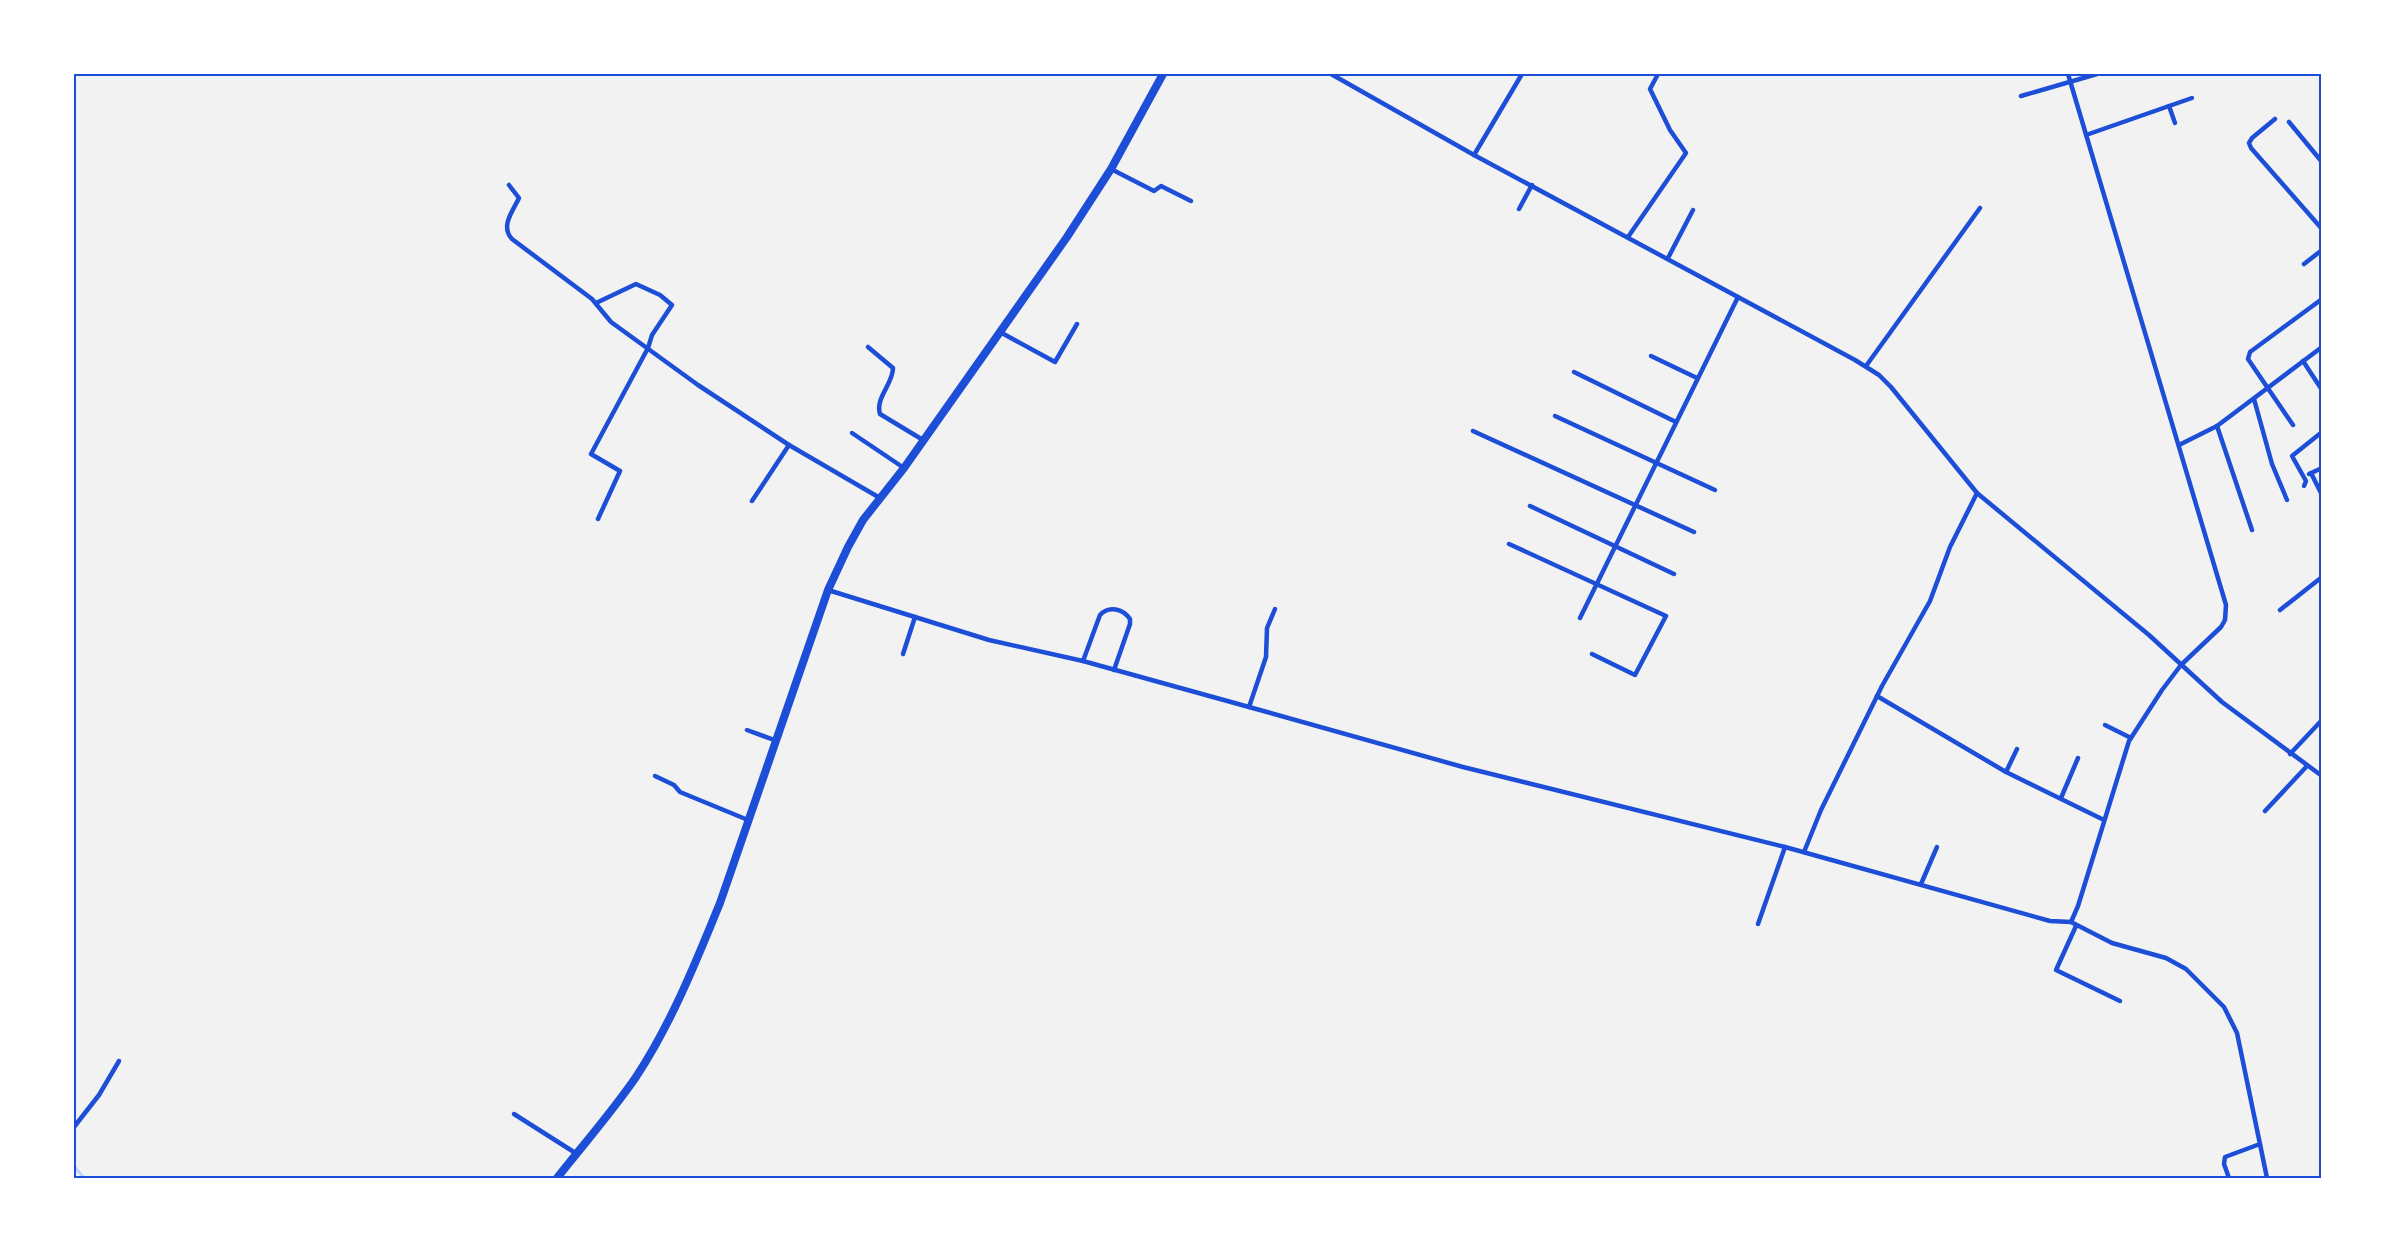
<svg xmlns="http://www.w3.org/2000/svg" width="2395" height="1252" viewBox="0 0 2395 1252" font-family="'Noto Serif',serif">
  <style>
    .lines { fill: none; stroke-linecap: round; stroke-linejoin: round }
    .stream { stroke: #bfd3fe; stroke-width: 3 }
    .minor { stroke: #1d4ed8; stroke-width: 4.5 }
    .primary { stroke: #1d4ed8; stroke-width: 8 }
    .neatline { fill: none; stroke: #1d4ed8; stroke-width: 2 }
  </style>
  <rect width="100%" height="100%" fill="#f2f2f2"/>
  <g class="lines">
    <!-- stream -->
    <polyline class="stream" points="74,1166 84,1178"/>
    <!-- minor -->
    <g class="minor">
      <polyline points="1331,74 1474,155 1855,360 1879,375 1891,387 1977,493 2149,635 2222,702 2322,776"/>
      <polyline points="2068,74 2226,605 2225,620 2221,627 2181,665 2162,690 2129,741 2078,906 2071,922"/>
      <polyline points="2021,96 2097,74"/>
      <polyline points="2169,106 2175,123"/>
      <polyline points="2275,119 2252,138 2249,143 2251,148 2322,229"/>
      <polyline points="2289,122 2322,162"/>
      <polyline points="2086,135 2192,98"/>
      <polyline points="1474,155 1522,74"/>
      <polyline points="1111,169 1154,191 1161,186 1191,201"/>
      <path d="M 509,185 L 519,198 C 513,211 500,226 512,239 L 592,299 L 611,322 L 698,385 L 789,445 L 880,498"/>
      <polyline points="1519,209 1532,185"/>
      <polyline points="1628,237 1686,153 1670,130 1650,89 1658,74"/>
      <polyline points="1668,258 1693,210"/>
      <polyline points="2304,264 2322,250"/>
      <polyline points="596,303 636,284 660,295 672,305 652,335 648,348 591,454 620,471 598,519"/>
      <polyline points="1000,332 1055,362 1077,324"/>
      <path d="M 868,347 L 893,368 C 893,384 875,398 880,414 L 923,440"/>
      <polyline points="1651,356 1697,378"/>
      <polyline points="2303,361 2322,390"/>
      <polyline points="1866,366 1980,208"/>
      <polyline points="1574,372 1676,422"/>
      <polyline points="2254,399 2272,464 2287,500"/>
      <polyline points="1555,416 1715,490"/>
      <polyline points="2293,425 2248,359 2250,352 2322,299"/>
      <polyline points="2217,426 2252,530"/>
      <polyline points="1473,431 1694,532"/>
      <polyline points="852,433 904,468"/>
      <polyline points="2179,445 2217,426 2322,347"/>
      <polyline points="2311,473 2322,495"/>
      <polyline points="2309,474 2322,468"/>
      <polyline points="2304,486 2306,481 2292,456 2322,432"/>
      <polyline points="752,501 789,445"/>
      <polyline points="1530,506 1674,574"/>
      <polyline points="1509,544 1666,616 1635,675 1592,654"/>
      <polyline points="828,590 989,640 1083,661 1249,707 1266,657 1267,628 1275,609"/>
      <polyline points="2280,610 2322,577"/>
      <polyline points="1580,618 1738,297"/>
      <polyline points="903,654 915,617"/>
      <path d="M 1083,661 L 1100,615 C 1109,605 1123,609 1130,619 L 1130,624 L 1114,670"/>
      <polyline points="1877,696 2006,772 2104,820"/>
      <polyline points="1249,707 1463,767 1785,847 2050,921 2071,922 2112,943 2166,958 2186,969 2224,1007 2237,1033 2267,1178"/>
      <polyline points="2105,725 2131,738"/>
      <polyline points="747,730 777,741"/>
      <polyline points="2290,754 2322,720"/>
      <polyline points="2006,772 2017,749"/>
      <polyline points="655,776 674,785 680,792 748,820"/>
      <polyline points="2061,798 2078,758"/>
      <polyline points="2265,811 2307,766"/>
      <polyline points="1804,852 1821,810 1882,686 1930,601 1950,547 1977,493"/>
      <polyline points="1921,884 1937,847"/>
      <polyline points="1758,924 1785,847"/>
      <polyline points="2076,926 2056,970 2120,1001"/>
      <polyline points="514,1114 577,1154"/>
      <polyline points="74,1127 99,1095 119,1061"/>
      <polyline points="2229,1178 2224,1164 2225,1157 2260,1144"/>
    </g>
    <!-- primary -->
    <path class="primary" d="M 557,1178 C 583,1145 612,1112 636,1077 C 671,1024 696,962 720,903 L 828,590 L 848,547 L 863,520 L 904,468 L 1067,237 L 1111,169 L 1163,74"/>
  </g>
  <!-- border -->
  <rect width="2395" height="1252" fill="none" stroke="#ffffff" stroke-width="150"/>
  <rect x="75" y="75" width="2245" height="1102" class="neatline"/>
</svg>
